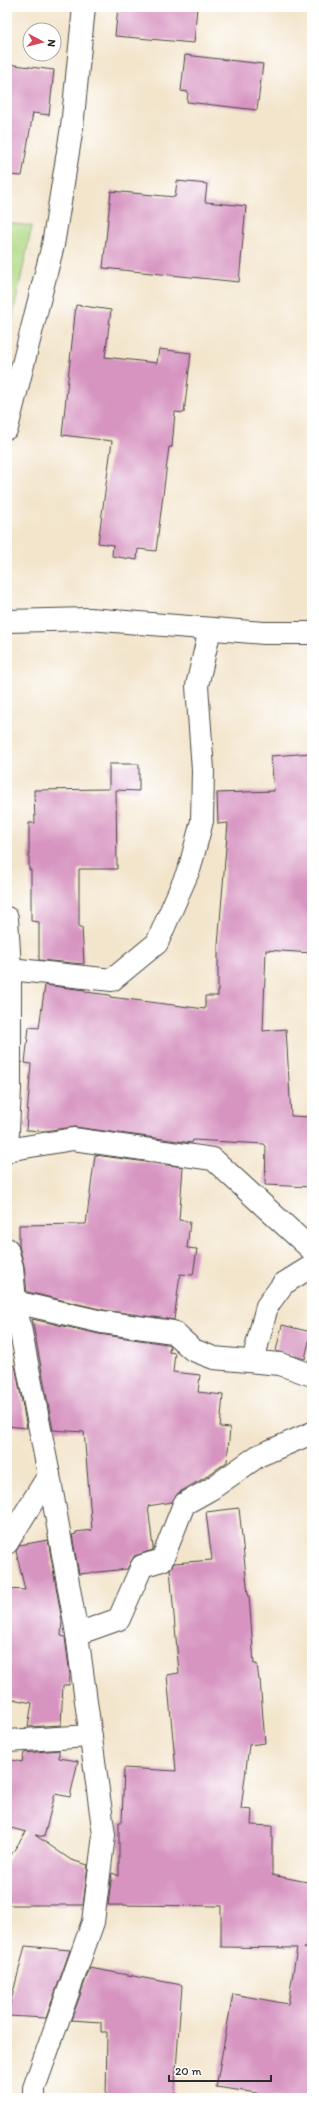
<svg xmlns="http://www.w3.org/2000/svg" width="319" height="2105" viewBox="0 0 319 2105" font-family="Itim,sans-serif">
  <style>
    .green { fill: #afd883; stroke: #6d8257 }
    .building { fill: #d794c1 }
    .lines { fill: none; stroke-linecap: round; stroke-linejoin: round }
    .minor-casing { stroke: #494743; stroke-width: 24 }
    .tertiary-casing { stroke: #494743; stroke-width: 24 }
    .minor { stroke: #fff; stroke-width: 22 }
    .tertiary { stroke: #fff; stroke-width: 22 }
  </style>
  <rect width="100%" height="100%" fill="#fff"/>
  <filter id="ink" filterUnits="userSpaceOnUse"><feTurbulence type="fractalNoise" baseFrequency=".025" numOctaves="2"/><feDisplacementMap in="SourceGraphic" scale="8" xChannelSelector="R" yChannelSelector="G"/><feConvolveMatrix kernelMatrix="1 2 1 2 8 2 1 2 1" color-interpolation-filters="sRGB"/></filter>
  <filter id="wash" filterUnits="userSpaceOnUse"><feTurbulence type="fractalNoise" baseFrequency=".012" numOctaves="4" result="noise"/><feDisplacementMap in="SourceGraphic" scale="16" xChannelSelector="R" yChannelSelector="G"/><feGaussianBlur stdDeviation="0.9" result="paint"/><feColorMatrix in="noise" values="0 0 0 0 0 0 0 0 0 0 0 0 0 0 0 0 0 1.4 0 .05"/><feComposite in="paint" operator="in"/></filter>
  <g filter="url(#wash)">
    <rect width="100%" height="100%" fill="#f3e5cc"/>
    <!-- green -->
    <polygon class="green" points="7,223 32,226 7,343"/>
    <g id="blocks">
      <!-- building -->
      <g class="building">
        <polygon points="118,7 197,7 194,43 115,36"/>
        <polygon points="185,55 263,64 257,110 187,102 188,92 181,91"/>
        <polygon points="7,64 54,70 49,115 33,113 22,176 7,175"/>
        <polygon points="177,181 207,184 205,202 246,206 239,282 103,268 111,191 175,197"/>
        <polygon points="76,305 111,310 105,357 157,363 159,349 191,353 184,413 175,412 172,447 169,447 156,551 138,549 137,560 112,556 113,545 98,543 112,441 62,435"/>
        <polygon points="312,753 312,953 266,950 263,1031 286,1029 291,1116 312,1117 312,1187 265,1185 266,1146 264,1144 193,1140 192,1143 75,1127 43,1131 26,1130 31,1064 25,1063 29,1027 39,1028 45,985 85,990 85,992 110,995 110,997 205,1009 205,996 218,996 218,946 228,823 218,824 217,793 274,791 271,756"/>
        <polygon points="109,764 139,764 139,791 116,790 117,869 79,869 79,927 82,927 84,964 39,960 39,922 31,921 31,870 29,870 29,823 35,823 34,790 109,789"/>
        <polygon points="95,1155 183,1167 179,1220 190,1222 187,1248 197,1249 193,1275 180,1274 174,1320 104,1310 27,1292 24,1266 19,1246 19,1225 86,1224"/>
        <polygon points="32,1319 99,1334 167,1344 170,1346 169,1352 175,1353 173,1372 200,1375 198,1392 223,1395 220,1427 230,1428 227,1462 204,1478 178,1493 172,1502 148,1506 153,1548 153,1550 134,1556 127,1569 79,1574 72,1535 76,1534 76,1532 92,1530 84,1432 53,1430"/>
        <polygon points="282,1325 311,1332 305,1359 276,1351"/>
        <polygon points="15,1365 27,1428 7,1426 7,1367"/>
        <polygon points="239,1508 248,1595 249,1595 254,1664 257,1664 259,1680 260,1680 265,1743 249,1745 241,1809 252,1810 251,1825 272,1826 272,1875 312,1883 312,1948 304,1948 312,1949 312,2098 256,2098 257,2093 216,2087 233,1994 288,2004 297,1948 221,1947 221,1906 108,1905 112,1873 119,1876 119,1822 122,1822 124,1768 176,1771 167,1675 179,1673 170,1569 174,1563 212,1560 206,1512"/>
        <polygon points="48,1540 62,1621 61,1636 65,1637 70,1675 69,1685 63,1685 61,1725 28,1727 32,1703 7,1698 7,1589 25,1590 16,1551 20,1545"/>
        <polygon points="59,1750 59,1758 78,1761 70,1797 55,1794 44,1837 35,1835 71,1860 88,1865 83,1905 7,1905 7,1861 26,1832 7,1827 7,1759 22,1762 24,1753"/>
        <polygon points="25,1946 70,1950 46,2018 7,2016"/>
        <polygon points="90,1968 182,1985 174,2098 106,2098 107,2032 101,2032 101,2022 71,2020"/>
      </g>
    </g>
  </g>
  <g filter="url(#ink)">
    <use href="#blocks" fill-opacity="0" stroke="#494743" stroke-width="1"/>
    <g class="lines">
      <defs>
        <g id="minor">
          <polyline points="7,428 53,245 72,127 84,7"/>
          <polyline points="7,918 10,969"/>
          <polyline points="7,1150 73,1139 213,1159 312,1250"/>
          <polyline points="7,1152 10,1088 10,969 112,980 157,943 190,867 202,821 203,770 197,686 210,629"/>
          <polyline points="7,1249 12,1267 15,1302 49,1475 77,1634 104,1835 93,1922 34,2088 34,2098"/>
          <polyline points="15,1314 15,1302 102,1322 173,1332 193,1350 214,1358 280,1364 312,1375"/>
          <polyline points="253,1361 267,1306 283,1284 312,1266"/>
          <polyline points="7,1543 49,1475"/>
          <polyline points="77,1634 119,1619 142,1566 162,1560 184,1504 211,1489 258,1456 312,1433"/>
          <polyline points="7,1741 91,1736"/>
        </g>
        <polyline id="tertiary" points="7,621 89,619 264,633 312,633"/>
      </defs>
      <!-- minor casing -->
      <use href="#minor" class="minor-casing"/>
      <!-- tertiary casing -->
      <use href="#tertiary" class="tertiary-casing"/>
      <!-- minor -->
      <use href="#minor" class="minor"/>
      <!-- tertiary -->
      <use href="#tertiary" class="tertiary"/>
    </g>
  </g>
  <!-- margin -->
  <rect width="319" height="2105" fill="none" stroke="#fff" stroke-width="24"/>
  <!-- north arrow -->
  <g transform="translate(42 42) rotate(97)"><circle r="19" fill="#ffffff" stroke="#aaaaaa"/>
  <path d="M0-3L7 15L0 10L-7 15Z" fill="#d1495b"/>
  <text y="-6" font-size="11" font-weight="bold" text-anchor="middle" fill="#2b2b2b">N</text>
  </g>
  <!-- scale -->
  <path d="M169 2075v6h102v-6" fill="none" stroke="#2b2b2b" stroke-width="2"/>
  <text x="175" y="2075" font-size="12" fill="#2b2b2b" stroke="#ffffff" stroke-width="3" paint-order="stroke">20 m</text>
</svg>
